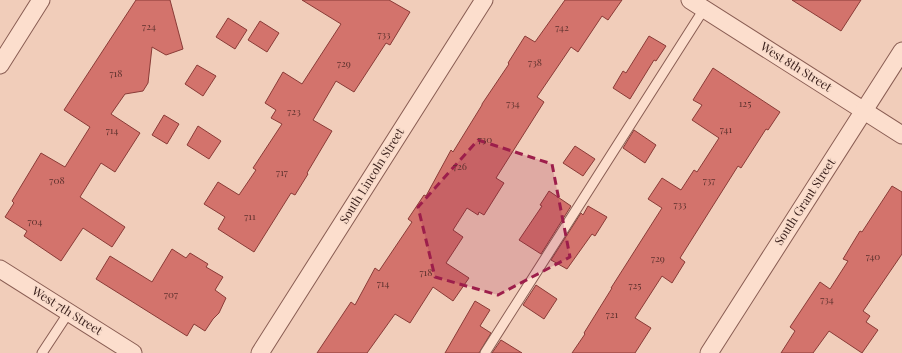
<svg xmlns="http://www.w3.org/2000/svg" width="902" height="353" viewBox="0 0 902 353" font-family="'Playfair Display',serif">
  <style>
    .building { fill: #d3736c; stroke: #8a3b37 }
    .lines { fill: none; stroke-linecap: round; stroke-linejoin: round }
    .service-casing { stroke: #895d53; stroke-width: 11 }
    .minor-casing { stroke: #895d53; stroke-width: 19 }
    .service { stroke: #fcdecd; stroke-width: 9 }
    .minor { stroke: #fcdecd; stroke-width: 17 }
    .marked { fill: #9d1e4b; fill-opacity: 0.2; stroke: #9d1e4b; stroke-width: 3; stroke-dasharray: 8 5; stroke-linejoin: round }
    .labels { text-anchor: middle; stroke-width: 3; stroke-linejoin: round; paint-order: stroke }
    .number-label { font-size: 10px; fill: #5e322e }
    .street-label { font-size: 12px; fill: #371d19; stroke: #f8dbca }
  </style>
  <rect width="100%" height="100%" fill="#f1cdba"/>
  <!-- building -->
  <g class="building">
    <polygon points="136,0 170,0 183,49 166,55 152,47 148,83 143,91 125,94 111,114 140,133 115,172 101,163 80,197 125,227 112,247 83,228 61,261 24,236 27,231 5,217 14,203 12,201 41,153 65,167 90,127 64,110"/>
    <polygon points="302,0 389,0 410,12 390,45 386,43 354,92 336,81 313,120 332,131 307,173 308,174 295,195 291,193 254,252 218,229 225,217 204,204 218,182 239,195 256,170 253,168 282,124 271,118 276,110 265,103 283,72 302,84 341,24"/>
    <polygon points="565,0 622,0 608,20 602,16 578,52 571,47 537,97 544,102 496,178 504,183 484,215 479,212 478,215 467,208 453,230 463,237 446,263 469,278 453,301 433,287 410,323 395,314 367,353 317,353 351,302 355,305 375,268 379,271 412,222 408,219 424,195 426,196 451,150 453,152 482,105 482,104 509,64 508,63 525,36 535,42"/>
    <polygon points="792,0 861,0 841,31"/>
    <polygon points="228,18 247,30 235,49 216,37"/>
    <polygon points="260,21 279,33 267,52 248,40"/>
    <polygon points="649,36 666,46 656,61 654,60 630,99 613,88 623,71 626,73"/>
    <polygon points="197,65 216,76 203,96 185,84"/>
    <polygon points="713,68 780,112 768,130 766,129 741,168 738,166 680,258 685,262 672,283 662,276 635,318 651,328 635,353 572,353 585,334 584,333 612,288 611,288 662,208 648,199 662,178 681,190 694,170 697,172 719,138 692,120 702,105 693,100"/>
    <polygon points="164,115 179,124 167,144 152,135"/>
    <polygon points="198,126 221,141 209,159 187,145"/>
    <polygon points="634,130 656,145 645,163 623,148"/>
    <polygon points="575,146 595,159 583,176 563,163"/>
    <polygon points="892,186 902,192 902,254 863,311 870,316 866,322 878,330 862,353 829,331 813,353 781,353 795,331 790,327 820,282 830,289 848,261 843,259 860,231 862,232"/>
    <polygon points="549,191 571,206 541,254 519,240 542,206 540,205"/>
    <polygon points="588,206 607,217 595,236 592,234 567,269 551,260 581,213 583,215"/>
    <polygon points="172,249 186,258 190,253 208,264 206,267 223,277 215,290 226,298 219,313 213,319 205,331 194,324 187,336 96,279 110,256 152,282"/>
    <polygon points="536,285 557,299 544,319 523,305"/>
    <polygon points="475,301 490,310 480,326 491,333 479,353 445,353"/>
    <polygon points="501,340 522,353 492,353"/>
  </g>
  <g class="lines">
    <defs>
      <g id="service">
        <polyline points="42,353 69,312"/>
        <polyline points="485,353 704,9"/>
      </g>
      <g id="minor">
        <polyline points="690,0 902,135"/>
        <polyline points="0,65 41,0"/>
        <polyline points="0,269 133,353"/>
        <polyline points="260,353 484,0"/>
        <polyline points="709,353 902,51"/>
      </g>
    </defs>
    <!-- service casing -->
    <use href="#service" class="service-casing"/>
    <!-- minor casing -->
    <use href="#minor" class="minor-casing"/>
    <!-- service -->
    <use href="#service" class="service"/>
    <!-- minor -->
    <use href="#minor" class="minor"/>
  </g>
  <!-- marked area -->
  <path class="marked" d="M 478,140 L 552,164 L 570,257 L 498,295 L 435,277 L 418,207 Z"/>
  <g class="labels">
    <!-- number labels -->
    <g class="number-label">
      <text x="149" y="30">724</text>
      <text x="562" y="31">742</text>
      <text x="384" y="38">733</text>
      <text x="535" y="66">738</text>
      <text x="344" y="67">729</text>
      <text x="116" y="77">718</text>
      <text x="513" y="107">734</text>
      <text x="745" y="107">125</text>
      <text x="294" y="115">723</text>
      <text x="726" y="133">741</text>
      <text x="112" y="134">714</text>
      <text x="485" y="143">730</text>
      <text x="460" y="170">726</text>
      <text x="282" y="176">717</text>
      <text x="57" y="184">708</text>
      <text x="709" y="184">737</text>
      <text x="680" y="208">733</text>
      <text x="250" y="220">711</text>
      <text x="35" y="225">704</text>
      <text x="873" y="260">740</text>
      <text x="658" y="262">729</text>
      <text x="426" y="276">718</text>
      <text x="383" y="287">714</text>
      <text x="635" y="289">725</text>
      <text x="171" y="298">707</text>
      <text x="827" y="303">734</text>
      <text x="612" y="318">721</text>
    </g>
    <!-- street labels -->
    <g class="street-label">
      <text transform="translate(796 67) rotate(32)" y="4">West 8th Street</text>
      <text transform="translate(372 176) rotate(-58)" y="4">South Lincoln Street</text>
      <text transform="translate(805 202) rotate(-57)" y="4">South Grant Street</text>
      <text transform="translate(67 311) rotate(32)" y="4">West 7th Street</text>
    </g>
  </g>
</svg>
